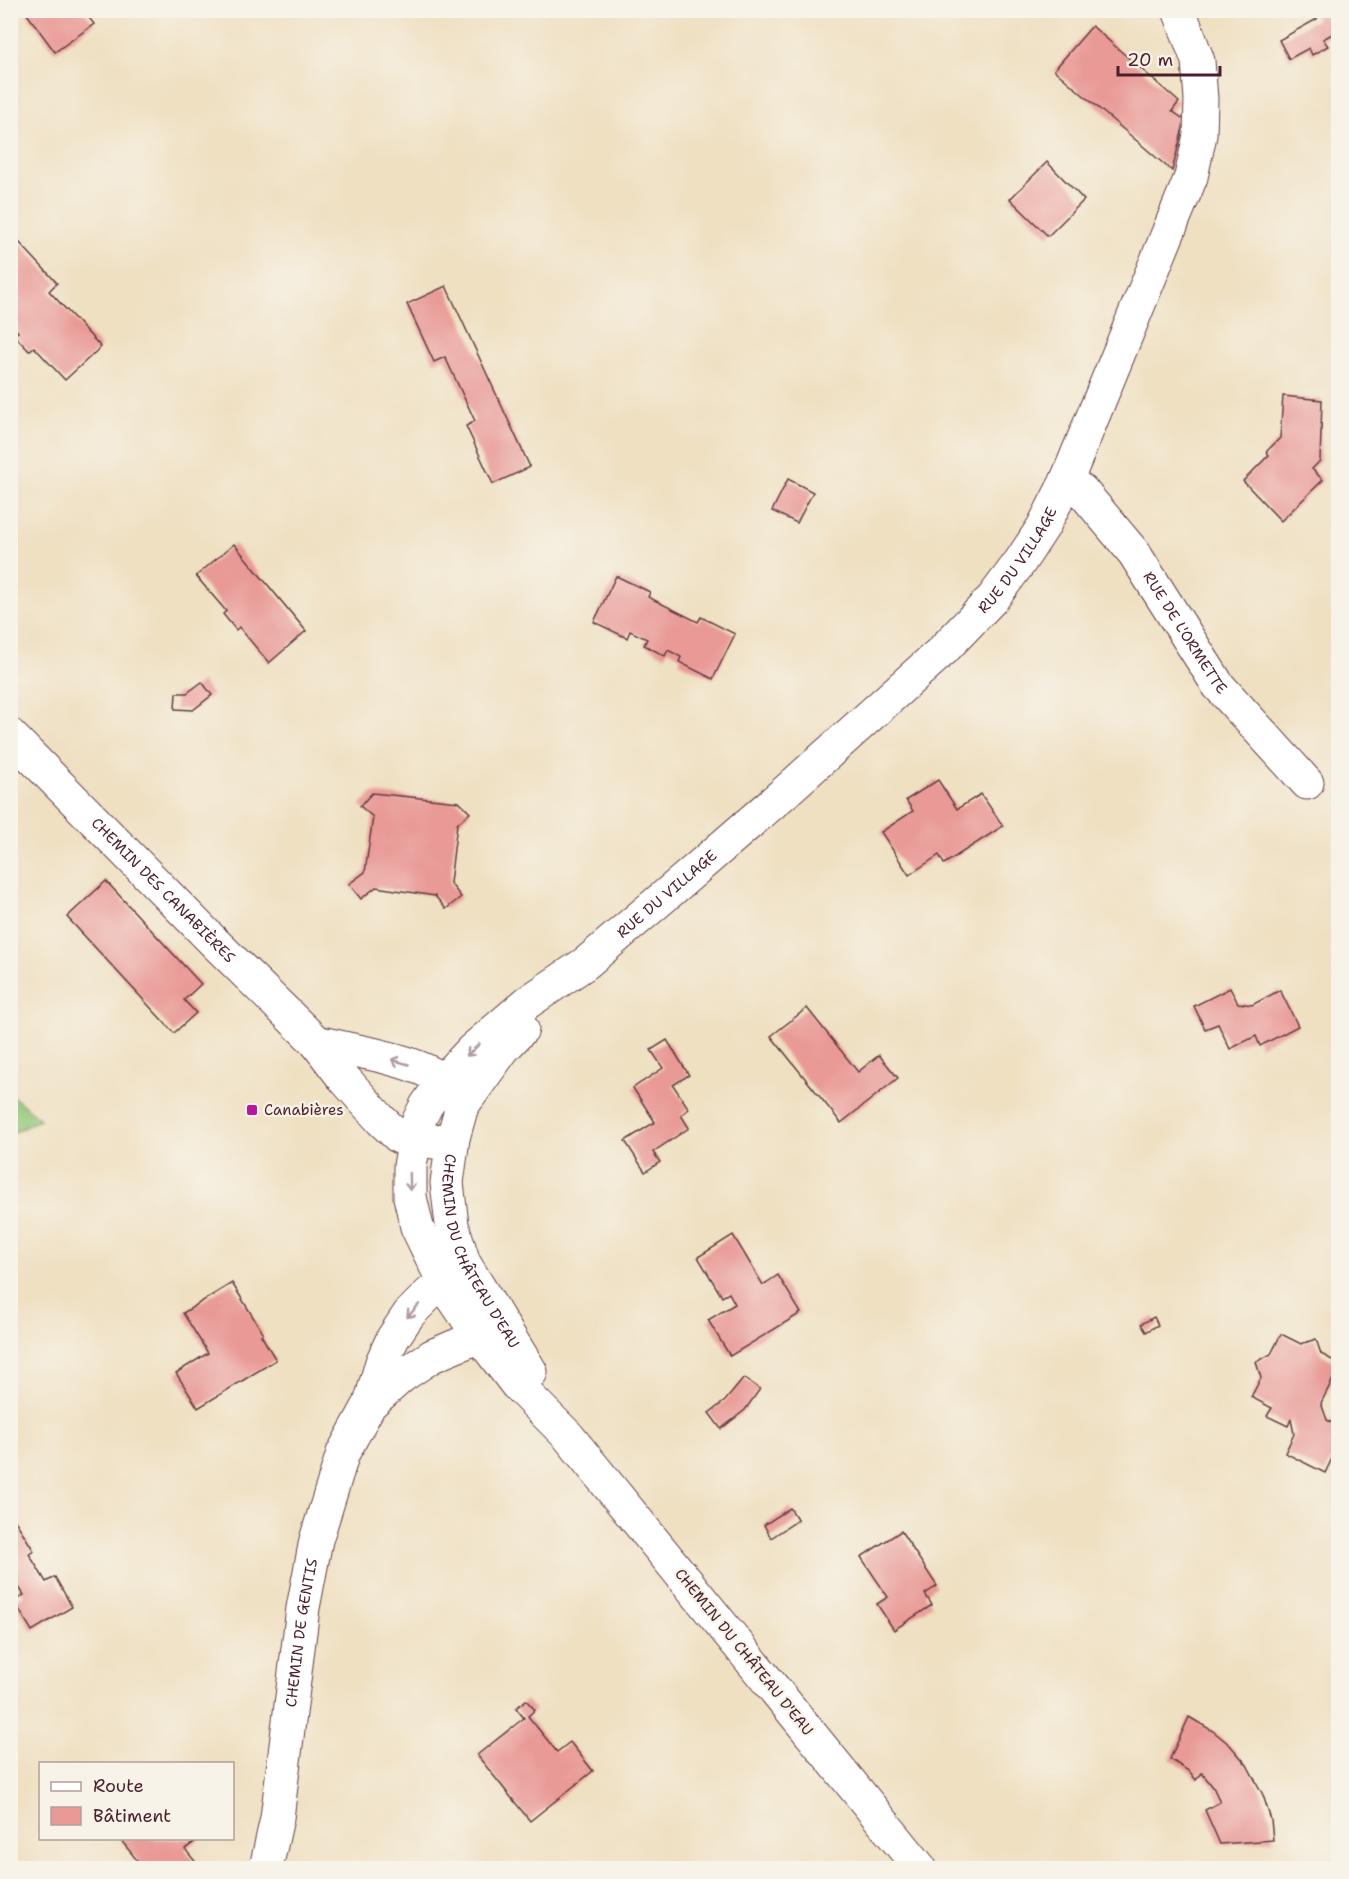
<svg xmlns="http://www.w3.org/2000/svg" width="1349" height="1879" viewBox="0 0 1349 1879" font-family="'Shantell Sans',sans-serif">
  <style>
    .green { fill: #92c678; stroke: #6e7252; stroke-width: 1.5 }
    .building { fill: #e99a96 }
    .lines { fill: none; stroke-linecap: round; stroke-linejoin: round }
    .minor-casing { stroke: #633c42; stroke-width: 35 }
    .tertiary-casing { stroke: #633c42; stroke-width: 35 }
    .minor { stroke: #fff; stroke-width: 33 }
    .tertiary { stroke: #fff; stroke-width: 33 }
    .oneway { stroke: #ae9aa0 }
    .poi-dot { fill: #b5179e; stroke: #f7f3e8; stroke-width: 2 }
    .labels { text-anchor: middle; stroke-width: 4.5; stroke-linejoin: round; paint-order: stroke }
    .street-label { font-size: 15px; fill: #4a1f2b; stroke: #f7f3e8 }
    .poi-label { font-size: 15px; fill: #4a1f2b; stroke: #f7f3e8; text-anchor: start }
  </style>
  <rect width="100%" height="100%" fill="#f7f3e8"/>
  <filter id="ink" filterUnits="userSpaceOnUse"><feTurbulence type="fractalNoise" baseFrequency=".0167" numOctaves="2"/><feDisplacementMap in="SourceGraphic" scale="12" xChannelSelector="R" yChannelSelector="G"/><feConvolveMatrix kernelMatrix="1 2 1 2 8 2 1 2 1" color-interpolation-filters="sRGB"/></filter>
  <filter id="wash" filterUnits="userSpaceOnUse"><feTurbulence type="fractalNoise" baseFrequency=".008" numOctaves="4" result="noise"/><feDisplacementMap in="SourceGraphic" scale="24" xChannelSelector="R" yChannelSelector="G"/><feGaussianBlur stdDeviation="1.35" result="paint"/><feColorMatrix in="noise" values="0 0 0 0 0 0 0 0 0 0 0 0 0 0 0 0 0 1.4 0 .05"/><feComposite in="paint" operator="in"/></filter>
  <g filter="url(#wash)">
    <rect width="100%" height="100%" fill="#efe0c2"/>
    <!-- green -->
    <polygon class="green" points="11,1095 40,1119 11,1134"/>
    <g id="blocks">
      <!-- building -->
      <g class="building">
        <polygon points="24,10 83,10 94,24 55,52"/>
        <polygon points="1312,10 1338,10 1338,31 1323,39 1328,46 1312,55 1309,48 1289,59 1279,40 1317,19"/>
        <polygon points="1092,26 1179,102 1172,111 1185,120 1172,171 1054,70"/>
        <polygon points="1047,162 1084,200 1048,236 1010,199"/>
        <polygon points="20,243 57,283 49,291 101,347 65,380 34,347 29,351 14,335 18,332 10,323 10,251"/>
        <polygon points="446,286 530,467 493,484 466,426 475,421 445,357 434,362 407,304"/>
        <polygon points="1283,396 1322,400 1320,461 1312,469 1323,480 1281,521 1243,481 1269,455 1266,452 1280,438"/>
        <polygon points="788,479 813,492 797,523 772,511"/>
        <polygon points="234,544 306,631 269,663 239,627 236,630 223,614 226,611 196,576"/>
        <polygon points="616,576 650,592 648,597 698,622 701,617 735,634 713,679 679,662 681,657 668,650 665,656 644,645 647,639 630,631 627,638 594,622"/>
        <polygon points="202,682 212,695 193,710 175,709 176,693 187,693"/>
        <polygon points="938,780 957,809 981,794 1003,826 944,864 939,855 909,875 881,832 913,811 906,800"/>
        <polygon points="372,793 459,802 470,813 457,824 450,883 461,897 446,909 435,896 376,887 361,899 349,884 365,872 373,817 360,806"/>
        <polygon points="106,881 201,984 184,1000 196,1013 174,1033 67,917"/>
        <polygon points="1230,988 1238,1003 1252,1005 1280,990 1298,1026 1260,1046 1256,1036 1230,1049 1218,1024 1205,1029 1194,1006"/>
        <polygon points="807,1008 858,1072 879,1055 898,1078 841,1123 771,1036"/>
        <polygon points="667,1040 689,1075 673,1085 689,1109 681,1115 689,1128 653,1152 660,1162 645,1172 625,1141 655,1122 633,1088 663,1068 651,1050"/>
        <polygon points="733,1235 763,1285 778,1275 801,1313 730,1356 708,1320 735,1304 729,1293 722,1297 698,1257"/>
        <polygon points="232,1283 263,1333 261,1335 276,1360 198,1408 176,1373 208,1353 183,1313"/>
        <polygon points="1154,1317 1158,1325 1146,1332 1141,1324"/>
        <polygon points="1281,1334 1301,1344 1316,1339 1321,1354 1338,1363 1338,1369 1321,1403 1327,1420 1338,1426 1338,1446 1325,1473 1285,1453 1294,1434 1291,1419 1288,1426 1267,1416 1272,1408 1251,1397 1261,1378 1256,1362 1271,1354"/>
        <polygon points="744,1378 760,1389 745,1410 721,1429 709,1413 725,1401"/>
        <polygon points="790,1508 798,1520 771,1538 764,1525"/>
        <polygon points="10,1512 34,1551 29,1554 46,1582 55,1577 72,1607 32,1631 14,1601 24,1595 10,1573"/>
        <polygon points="901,1531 937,1586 925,1594 932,1605 894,1630 877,1604 888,1597 861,1557"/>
        <polygon points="526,1700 535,1710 528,1716 557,1752 570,1742 593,1771 530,1821 477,1755 524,1718 516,1708"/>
        <polygon points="1189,1717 1213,1731 1230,1745 1247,1765 1263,1795 1271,1820 1273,1840 1220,1844 1205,1810 1220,1802 1213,1787 1202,1773 1196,1780 1190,1772 1170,1759"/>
        <polygon points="120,1839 199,1839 185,1849 198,1865 194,1868 134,1868 140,1864"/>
      </g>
    </g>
  </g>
  <g filter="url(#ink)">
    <use href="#blocks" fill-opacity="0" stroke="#633c42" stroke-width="1.5"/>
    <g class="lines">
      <defs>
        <g id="minor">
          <path id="s1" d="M 1066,482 L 1082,491 L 1134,553 L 1218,685 L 1307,783"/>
          <path id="s2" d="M 10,735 L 213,941 L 316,1042"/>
          <path d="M 453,1138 L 433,1142 L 399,1137 L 381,1120 L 342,1076 L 316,1042 C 350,1050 415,1059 442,1080 C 448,1086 454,1096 459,1103"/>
          <path id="s3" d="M 266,1868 L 277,1818 L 303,1608 L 316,1540 L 343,1453 L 370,1404 L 382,1362 L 393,1338 L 409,1314 L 430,1293 L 446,1287 L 483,1295 L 477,1333 L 470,1340 L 432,1356 L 402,1376 L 370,1404"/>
        </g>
        <g id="tertiary">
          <path id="s4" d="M 522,1029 L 503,1049 L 462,1106 L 453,1138 L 447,1183 L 452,1225 L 464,1263 L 531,1372"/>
          <path id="s5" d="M 920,1868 L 568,1436 L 517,1385 L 477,1333 L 446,1287 L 417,1227 L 410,1197 L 410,1166 L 418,1122 L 426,1106 L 443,1081 L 472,1050 L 528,1002 L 586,963 L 687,877 L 784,793 L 943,650 L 993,598 L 1020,562 L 1043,527 L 1066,482 L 1191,177 L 1200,135 L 1201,99 L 1198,61 L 1179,10"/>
        </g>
      </defs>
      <!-- minor casing -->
      <use href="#minor" class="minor-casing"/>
      <!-- tertiary casing -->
      <use href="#tertiary" class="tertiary-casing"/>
      <!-- minor -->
      <use href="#minor" class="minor"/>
      <!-- tertiary -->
      <use href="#tertiary" class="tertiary"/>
    </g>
    <!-- one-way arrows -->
    <defs><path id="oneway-shaft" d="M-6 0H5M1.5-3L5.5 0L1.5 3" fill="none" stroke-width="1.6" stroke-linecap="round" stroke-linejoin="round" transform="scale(1.5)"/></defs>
    <g class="oneway">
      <use href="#oneway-shaft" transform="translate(473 1050) rotate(137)"/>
      <use href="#oneway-shaft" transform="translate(400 1062) rotate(-164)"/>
      <use href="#oneway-shaft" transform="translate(410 1182) rotate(89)"/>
      <use href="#oneway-shaft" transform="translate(413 1311) rotate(132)"/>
    </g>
  </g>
  <!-- markers -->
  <rect class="poi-dot" x="246" y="1104" width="12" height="12" rx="3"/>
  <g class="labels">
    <!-- street labels -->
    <g class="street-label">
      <text dy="5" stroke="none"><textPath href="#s5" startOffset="1750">RUE DU VILLAGE</textPath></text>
      <text dy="5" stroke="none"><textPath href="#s1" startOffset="194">RUE DE L'ORMETTE</textPath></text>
      <text dy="5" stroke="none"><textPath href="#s2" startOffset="218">CHEMIN DES CANABIÈRES</textPath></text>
      <text dy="5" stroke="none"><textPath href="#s5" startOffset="1264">RUE DU VILLAGE</textPath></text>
      <text dy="5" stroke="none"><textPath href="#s4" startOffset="252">CHEMIN DU CHÂTEAU D'EAU</textPath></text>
      <text dy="5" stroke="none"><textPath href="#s3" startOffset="238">CHEMIN DE GENTIS</textPath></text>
      <text transform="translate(744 1652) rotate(51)" y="5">CHEMIN DU CHÂTEAU D'EAU</text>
    </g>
    <!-- poi labels -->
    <g class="poi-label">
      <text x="264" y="1115">Canabières</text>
    </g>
  </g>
  <!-- margin -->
  <rect width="1349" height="1879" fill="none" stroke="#f7f3e8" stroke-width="36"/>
  <!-- legend -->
  <rect x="39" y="1762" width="195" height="78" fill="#f7f3e8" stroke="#b29e9c" stroke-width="1.5"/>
  <rect x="51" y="1782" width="30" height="9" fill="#ffffff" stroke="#b29e9c" stroke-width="1.5"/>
  <text x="93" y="1792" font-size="18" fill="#4a1f2b">Route</text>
  <rect x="51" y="1807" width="30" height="18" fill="#e99a96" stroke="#b29e9c" stroke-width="1.5"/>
  <text x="93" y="1822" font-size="18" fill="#4a1f2b">Bâtiment</text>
  <!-- scale -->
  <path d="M1118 66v9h102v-9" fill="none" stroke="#4a1f2b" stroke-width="3"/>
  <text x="1127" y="66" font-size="18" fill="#4a1f2b" stroke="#f7f3e8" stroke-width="4.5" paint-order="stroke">20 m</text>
</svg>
